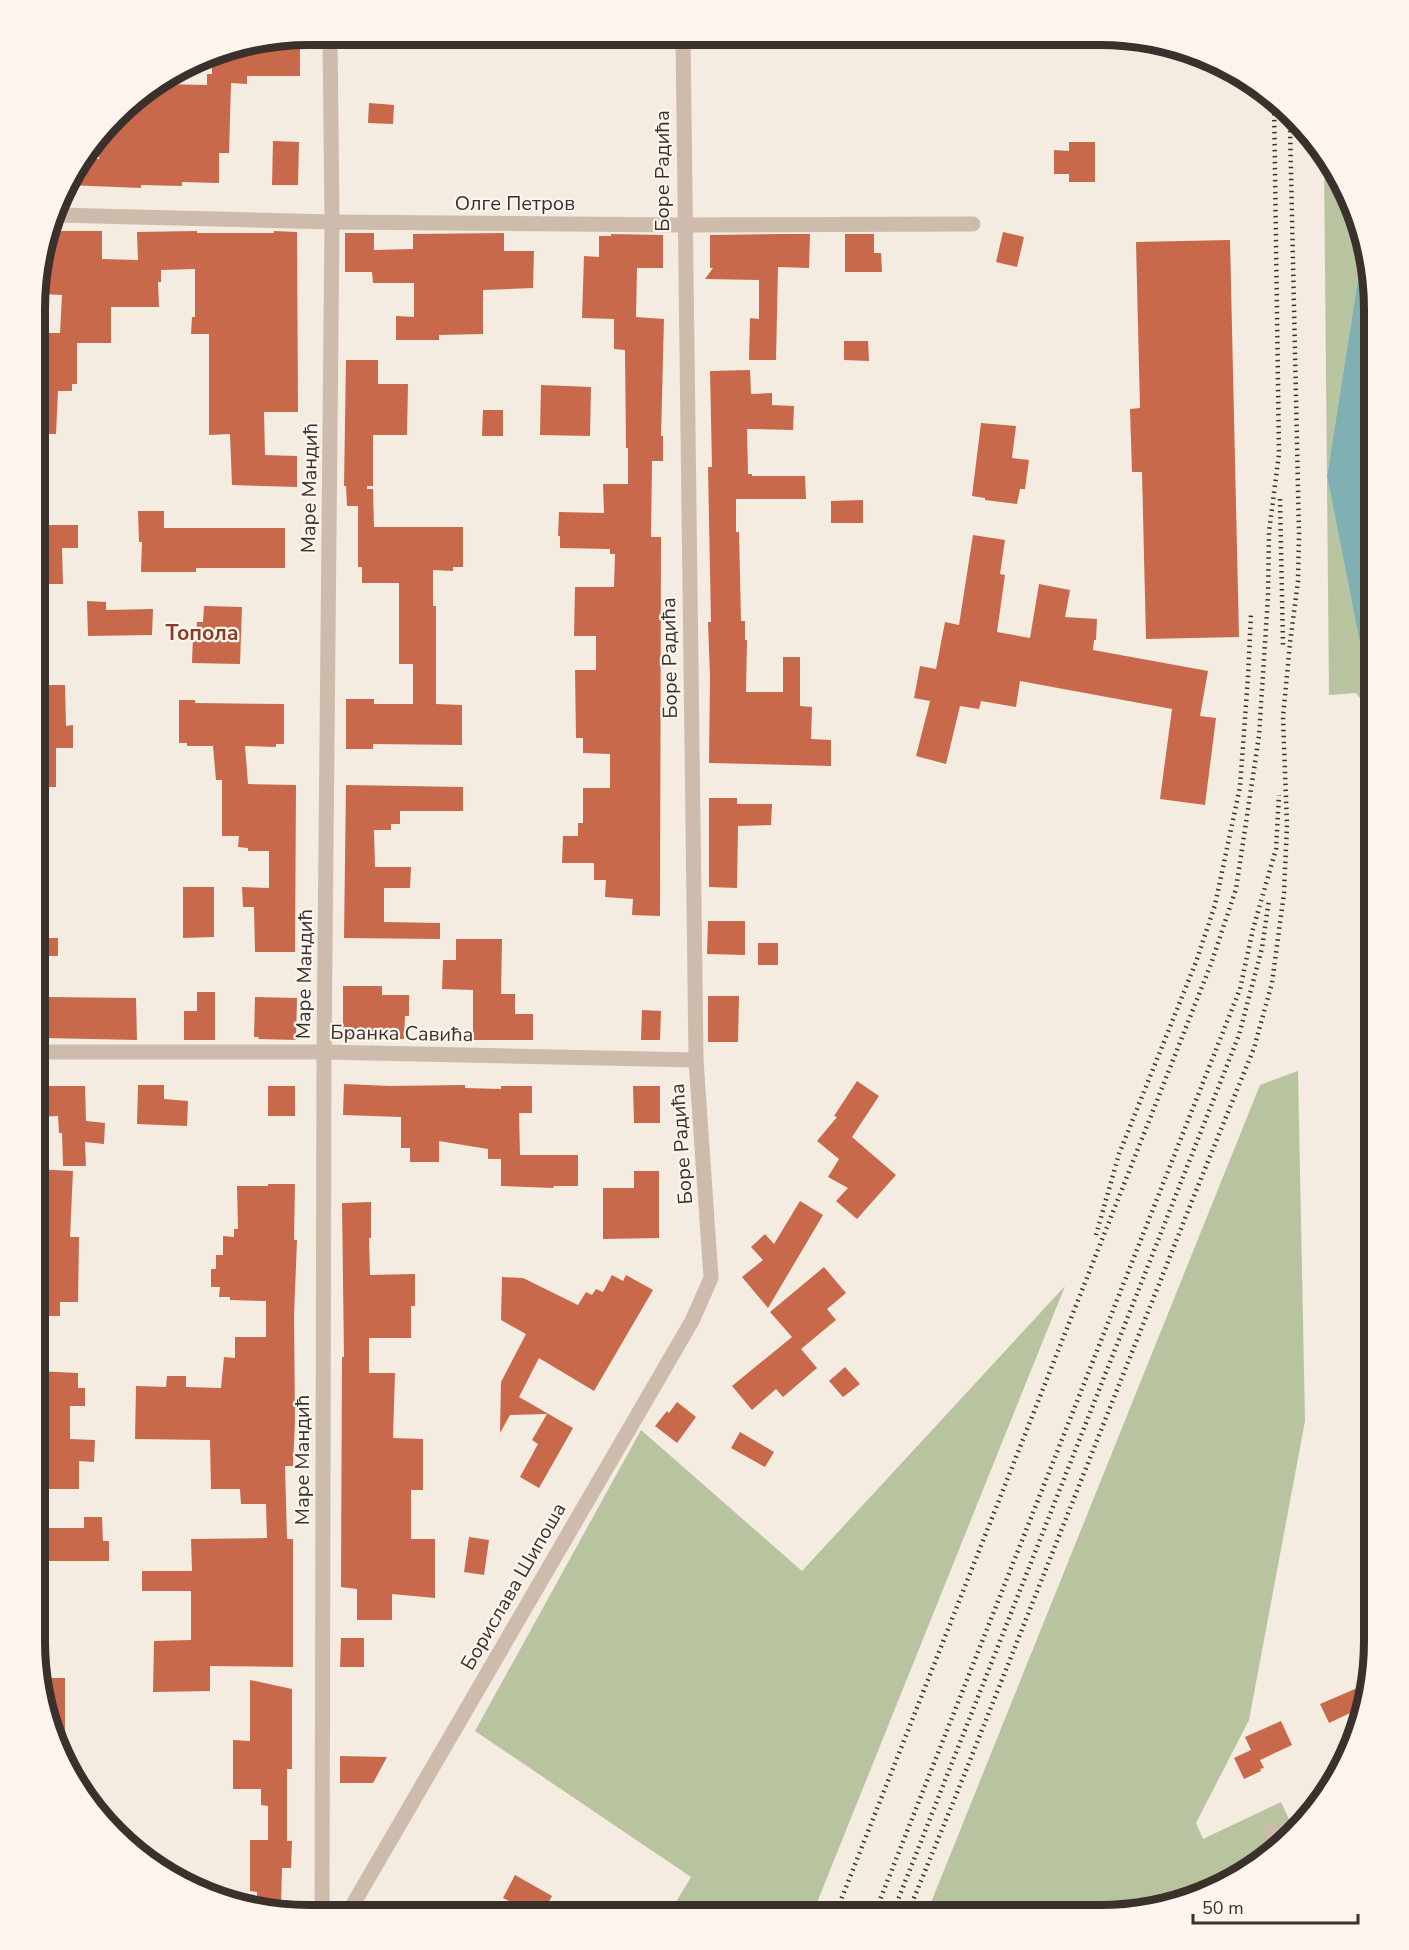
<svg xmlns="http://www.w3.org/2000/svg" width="1409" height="1950" viewBox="0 0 1409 1950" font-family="'Nunito Sans',sans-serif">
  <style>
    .green { fill: #b8c4a0 }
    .water { fill: #7fb0b2 }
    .building { fill: #c8694b }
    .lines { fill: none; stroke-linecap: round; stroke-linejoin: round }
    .minor { stroke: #cdbbac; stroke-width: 15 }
    .rail { stroke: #3b302b; stroke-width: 4.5; stroke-dasharray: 1.5 4.5; stroke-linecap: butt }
    .labels { text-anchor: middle; stroke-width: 4.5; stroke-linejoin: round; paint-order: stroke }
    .street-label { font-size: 20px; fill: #3b302b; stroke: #fbf5ee }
    .neighbourhood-label { font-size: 21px; font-weight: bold; fill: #8c3b22; stroke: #fbf5ee }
    .rim { fill: none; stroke: #3b302b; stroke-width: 8 }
  </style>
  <rect width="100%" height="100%" fill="#f4ebe1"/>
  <!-- green -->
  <g class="green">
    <polygon points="1324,160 1346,188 1362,253 1327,476 1361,649 1374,674 1374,717 1356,693 1329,695"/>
    <polygon points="1298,1071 1305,1421 1249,1720 1196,1823 1203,1839 1281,1802 1295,1832 1281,1848 1221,1887 1101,1915 926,1915 1260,1085"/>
    <polygon points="1065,1286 812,1915 669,1914 691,1877 475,1731 641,1430 802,1571"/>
  </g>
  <!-- water -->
  <polygon class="water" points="1362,253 1374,308 1374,674 1361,649 1327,476"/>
  <!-- building -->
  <g class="building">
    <polygon points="300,36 300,76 247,76 247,84 231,83 229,153 219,153 219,183 182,182 182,186 141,185 141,188 66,185 71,172 82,159 99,159 99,138 128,102 160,84 207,85 207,74 212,74 212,58 231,58 231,55 241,56 241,46"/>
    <polygon points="369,103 394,105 393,124 368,123"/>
    <polygon points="273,141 299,142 298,185 272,185"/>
    <polygon points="1069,142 1095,142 1095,182 1069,182 1069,174 1054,174 1054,150 1069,151"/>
    <polygon points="51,231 102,231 102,259 138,260 137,232 197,231 197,233 274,233 274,231 297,232 298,412 264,412 265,455 297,456 297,487 232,485 230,434 209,435 209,334 191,334 192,317 195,317 195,269 161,270 161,282 158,282 159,307 111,307 111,343 77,343 77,384 72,384 72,391 58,391 56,434 37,434 37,333 60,333 62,295 42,294 42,283 37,283 37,273"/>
    <polygon points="1003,232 1024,237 1017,267 996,262"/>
    <polygon points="345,233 374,233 374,250 413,249 413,234 504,233 504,251 534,251 533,288 483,290 483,334 439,335 439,340 396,340 396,316 414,317 414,283 373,283 372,272 345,272"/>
    <polygon points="611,234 663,235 663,268 637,268 636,317 664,319 661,436 663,436 663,461 652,461 651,537 661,537 660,916 632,915 633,899 605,897 606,880 594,880 594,863 562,863 563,836 578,836 578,823 583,823 583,788 610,788 610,754 583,753 583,738 576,738 575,670 596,670 596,636 574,636 575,587 614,587 615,554 610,554 610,549 560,548 560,536 558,536 559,512 604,513 603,484 628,484 628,448 626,448 625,350 614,349 614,319 582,318 584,256 599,257 599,236 611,236"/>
    <polygon points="778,234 810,234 809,268 778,267 776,360 749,360 750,318 759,319 759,280 705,279 713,268 710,268 710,235"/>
    <polygon points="845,234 874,234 874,253 881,253 882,272 845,272"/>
    <polygon points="1230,240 1239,637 1146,639 1142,472 1132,472 1130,409 1140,408 1136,242"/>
    <polygon points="844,341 868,341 869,361 844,360"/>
    <polygon points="346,360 378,360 378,384 408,384 407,435 373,435 373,486 367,486 367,489 373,489 374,527 463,527 463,567 453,567 453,571 433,570 433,606 436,606 436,704 462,705 462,745 373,744 373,749 346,749 346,699 374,699 374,704 413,704 413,664 399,664 399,583 362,583 362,567 358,567 358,506 347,506 346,486 344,486"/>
    <polygon points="750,370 751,394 772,393 772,405 794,406 793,430 747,429 748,474 752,474 752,476 805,476 806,499 736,499 736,532 739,532 741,621 745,621 745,640 747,640 746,692 783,692 783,657 800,657 800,706 812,707 811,739 831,740 831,766 709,763 710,677 708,622 711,622 708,467 712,467 710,371"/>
    <polygon points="541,385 591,387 590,436 540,435"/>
    <polygon points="483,410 503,410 503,436 482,436"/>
    <polygon points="981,423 1016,426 1012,458 1029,460 1025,489 1020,489 1017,504 985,500 985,498 972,496"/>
    <polygon points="863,500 863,523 831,523 831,501"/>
    <polygon points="138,511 164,511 164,528 285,528 285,568 196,568 196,572 141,572 142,542 139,542"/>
    <polygon points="36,525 78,525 78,548 62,548 63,584 36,584"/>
    <polygon points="973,535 1005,540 1000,574 1005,575 997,632 1030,638 1039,584 1070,590 1065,617 1097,619 1096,640 1094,640 1093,650 1208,671 1200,716 1216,718 1205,805 1160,799 1172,709 1020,681 1016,707 981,701 979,709 960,706 946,764 916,756 930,701 914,698 920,666 936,669 945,622 959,625"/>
    <polygon points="87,601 106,602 106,610 153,609 152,635 88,636"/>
    <polygon points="204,606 242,607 240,664 192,663 193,636 196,636 197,622 203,622"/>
    <polygon points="45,685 65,685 66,726 73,725 73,748 56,748 56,787 36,787 36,722 46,722"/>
    <polygon points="179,700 195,700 195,703 284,704 284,744 276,744 276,747 245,746 248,784 296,785 295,952 255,952 254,907 243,907 242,887 269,888 269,851 248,851 248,848 238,847 239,836 222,836 222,780 216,780 213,746 187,746 187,743 179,743"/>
    <polygon points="346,785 463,787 463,811 400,811 400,824 391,824 391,830 374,830 375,867 411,867 410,888 384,888 384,922 440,923 440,939 344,938"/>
    <polygon points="709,798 737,798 737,804 772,804 771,825 738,826 737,888 709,887"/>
    <polygon points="183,887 214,887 214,937 183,938"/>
    <polygon points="708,921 745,921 745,955 707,954"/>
    <rect x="36" y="938" width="22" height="18"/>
    <polygon points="456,939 502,939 501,994 515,994 515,1014 533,1014 533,1040 473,1040 473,990 442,989 443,960 456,960"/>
    <rect x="758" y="943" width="20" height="22"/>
    <polygon points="343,986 382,986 382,995 409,995 409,1016 405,1016 404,1039 343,1039"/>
    <polygon points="197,992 215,992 215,1040 184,1040 184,1011 197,1011"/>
    <polygon points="708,996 739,996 738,1042 708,1042"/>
    <polygon points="46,997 136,998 137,1040 46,1038"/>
    <polygon points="255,997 297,998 296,1040 258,1039 259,1037 254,1037"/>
    <polygon points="642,1010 661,1011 660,1040 641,1040"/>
    <polygon points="857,1081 879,1096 852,1137 896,1175 857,1219 836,1201 848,1188 828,1177 839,1159 817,1141 837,1117 834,1116"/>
    <polygon points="344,1084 390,1086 465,1085 465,1088 501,1089 501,1086 532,1086 532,1113 519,1113 520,1155 578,1155 578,1186 554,1186 553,1188 501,1186 501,1159 488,1159 488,1149 439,1141 439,1162 410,1162 410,1148 401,1148 401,1117 343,1115"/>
    <polygon points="138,1085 164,1085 164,1099 188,1101 187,1126 137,1124"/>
    <polygon points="35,1086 85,1086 86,1121 105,1123 104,1144 85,1142 86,1166 63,1166 62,1133 59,1133 58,1116 35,1117"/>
    <rect x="268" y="1086" width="27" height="30"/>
    <polygon points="633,1086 660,1086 660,1123 634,1123"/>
    <polygon points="35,1169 73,1171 70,1237 79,1237 78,1302 60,1302 60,1316 43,1316 43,1289 35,1289 35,1238 46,1238 48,1204 41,1204 41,1198 35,1197"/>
    <polygon points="634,1171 659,1171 659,1238 603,1239 603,1188 634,1188"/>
    <polygon points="268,1184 295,1184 294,1240 297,1240 294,1316 295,1420 293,1466 285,1466 287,1539 293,1539 293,1667 210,1666 210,1691 153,1692 154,1641 191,1640 191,1591 142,1591 142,1571 192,1571 191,1539 267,1538 266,1504 241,1504 240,1489 211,1489 210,1440 135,1439 136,1386 166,1387 167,1376 186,1376 186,1387 221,1388 224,1357 235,1358 235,1337 266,1337 266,1301 230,1300 230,1297 219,1297 220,1287 211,1287 211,1269 216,1269 216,1255 223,1255 223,1236 234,1237 234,1229 238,1229 237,1186 268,1186"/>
    <polygon points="800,1201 823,1215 768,1308 742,1277 763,1260 751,1247 765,1234 774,1244"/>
    <polygon points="371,1202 371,1238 369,1238 370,1275 415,1274 415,1306 411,1306 411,1338 369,1338 369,1373 395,1373 393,1438 423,1439 423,1490 411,1490 411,1539 435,1539 435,1598 392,1594 392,1620 357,1620 357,1589 341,1587 342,1357 344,1357 342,1203"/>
    <polygon points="824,1267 846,1293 827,1309 836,1320 801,1349 817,1368 783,1397 776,1389 752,1410 732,1386 792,1337 770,1312"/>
    <polygon points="612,1275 623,1281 626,1275 653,1290 594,1391 539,1358 519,1397 573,1428 539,1488 520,1477 538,1444 532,1440 547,1414 510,1415 500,1433 501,1382 526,1334 501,1320 502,1277 523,1278 578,1305 586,1292 592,1295 596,1289 603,1292"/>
    <polygon points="845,1367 860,1384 843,1397 829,1381"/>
    <polygon points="35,1371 78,1373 78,1388 85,1388 85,1406 70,1406 70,1439 95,1440 94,1462 79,1461 79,1489 35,1489"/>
    <polygon points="677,1402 696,1417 677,1443 655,1426 667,1411 669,1413"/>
    <polygon points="740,1432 774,1452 765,1467 731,1448"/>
    <polygon points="84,1517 102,1517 103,1541 109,1541 109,1561 35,1561 35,1528 84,1528"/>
    <polygon points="469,1537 489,1540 484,1575 464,1572"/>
    <polygon points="341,1638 364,1638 364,1667 340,1667"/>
    <polygon points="43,1678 65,1678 65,1738 57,1738"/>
    <polygon points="250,1680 292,1689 292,1769 287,1769 287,1841 292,1841 291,1868 282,1868 281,1906 257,1905 257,1892 250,1891 250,1840 268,1840 268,1806 261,1805 261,1789 233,1789 233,1740 250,1741"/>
    <polygon points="1369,1683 1365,1706 1329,1723 1320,1704"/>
    <polygon points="1281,1721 1292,1745 1260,1760 1264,1768 1260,1769 1261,1771 1244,1779 1234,1758 1251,1750 1245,1737"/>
    <polygon points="340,1756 387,1757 373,1783 340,1783"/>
    <polygon points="515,1875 552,1896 542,1914 534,1914 503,1898"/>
  </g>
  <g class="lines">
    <!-- minor -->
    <g class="minor">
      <polyline points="56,215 332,222 684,225 973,224"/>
      <polyline points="36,1052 324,1052 696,1060"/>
      <polyline points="1271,1830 1282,1847"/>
      <polyline points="322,1913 324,1052 332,222 330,35"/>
      <polyline points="348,1913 692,1321 711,1278 696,1060 683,36"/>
    </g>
    <!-- rail -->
    <g class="rail">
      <polyline points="1280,499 1283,646"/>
      <polyline points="1096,1235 1119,1154 1196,962 1215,905 1240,787 1248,677 1251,614"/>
      <polyline points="835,1915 1211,964 1236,889 1259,736 1268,597 1269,532 1279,454 1274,99"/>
      <polyline points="874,1915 1240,989 1253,929 1276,849 1279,795"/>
      <polyline points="892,1915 1239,1035 1262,948 1269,900"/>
      <polyline points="907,1915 959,1788 1194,1196 1254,1048 1272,983 1284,893 1287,825 1283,717 1290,643 1298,581 1299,534 1290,126"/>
    </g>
  </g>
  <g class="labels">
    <!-- street labels -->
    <g class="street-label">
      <text transform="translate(662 171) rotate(-90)" y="7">Боре Радића</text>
      <text x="515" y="210">Олге Петров</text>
      <text transform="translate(309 488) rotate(-89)" y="7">Маре Мандић</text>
      <text transform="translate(669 658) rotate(-91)" y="7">Боре Радића</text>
      <text transform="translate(304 974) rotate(-89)" y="7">Маре Мандић</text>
      <text transform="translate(402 1033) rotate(1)" y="7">Бранка Савића</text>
      <text transform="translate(681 1144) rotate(-94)" y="7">Боре Радића</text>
      <text transform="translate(302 1460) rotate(-90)" y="7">Маре Мандић</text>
      <text transform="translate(513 1586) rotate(-60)" y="7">Борислава Шипоша</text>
    </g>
    <!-- neighbourhood labels -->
    <g class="neighbourhood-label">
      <text x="202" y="640">Топола</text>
    </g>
  </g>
  <!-- crop -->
  <path d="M0 0H1409V1950H0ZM309 45H1100A264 264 0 0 1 1364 309V1641A264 264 0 0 1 1100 1905H309A264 264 0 0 1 45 1641V309A264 264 0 0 1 309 45Z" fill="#fbf5ee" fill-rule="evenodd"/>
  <path class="rim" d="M309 45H1100A264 264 0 0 1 1364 309V1641A264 264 0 0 1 1100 1905H309A264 264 0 0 1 45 1641V309A264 264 0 0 1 309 45Z"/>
  <!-- scale -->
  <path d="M1193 1914v9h165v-9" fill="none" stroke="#3b302b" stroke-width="3"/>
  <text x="1202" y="1914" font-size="18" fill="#3b302b" stroke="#fbf5ee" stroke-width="4.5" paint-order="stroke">50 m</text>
</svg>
